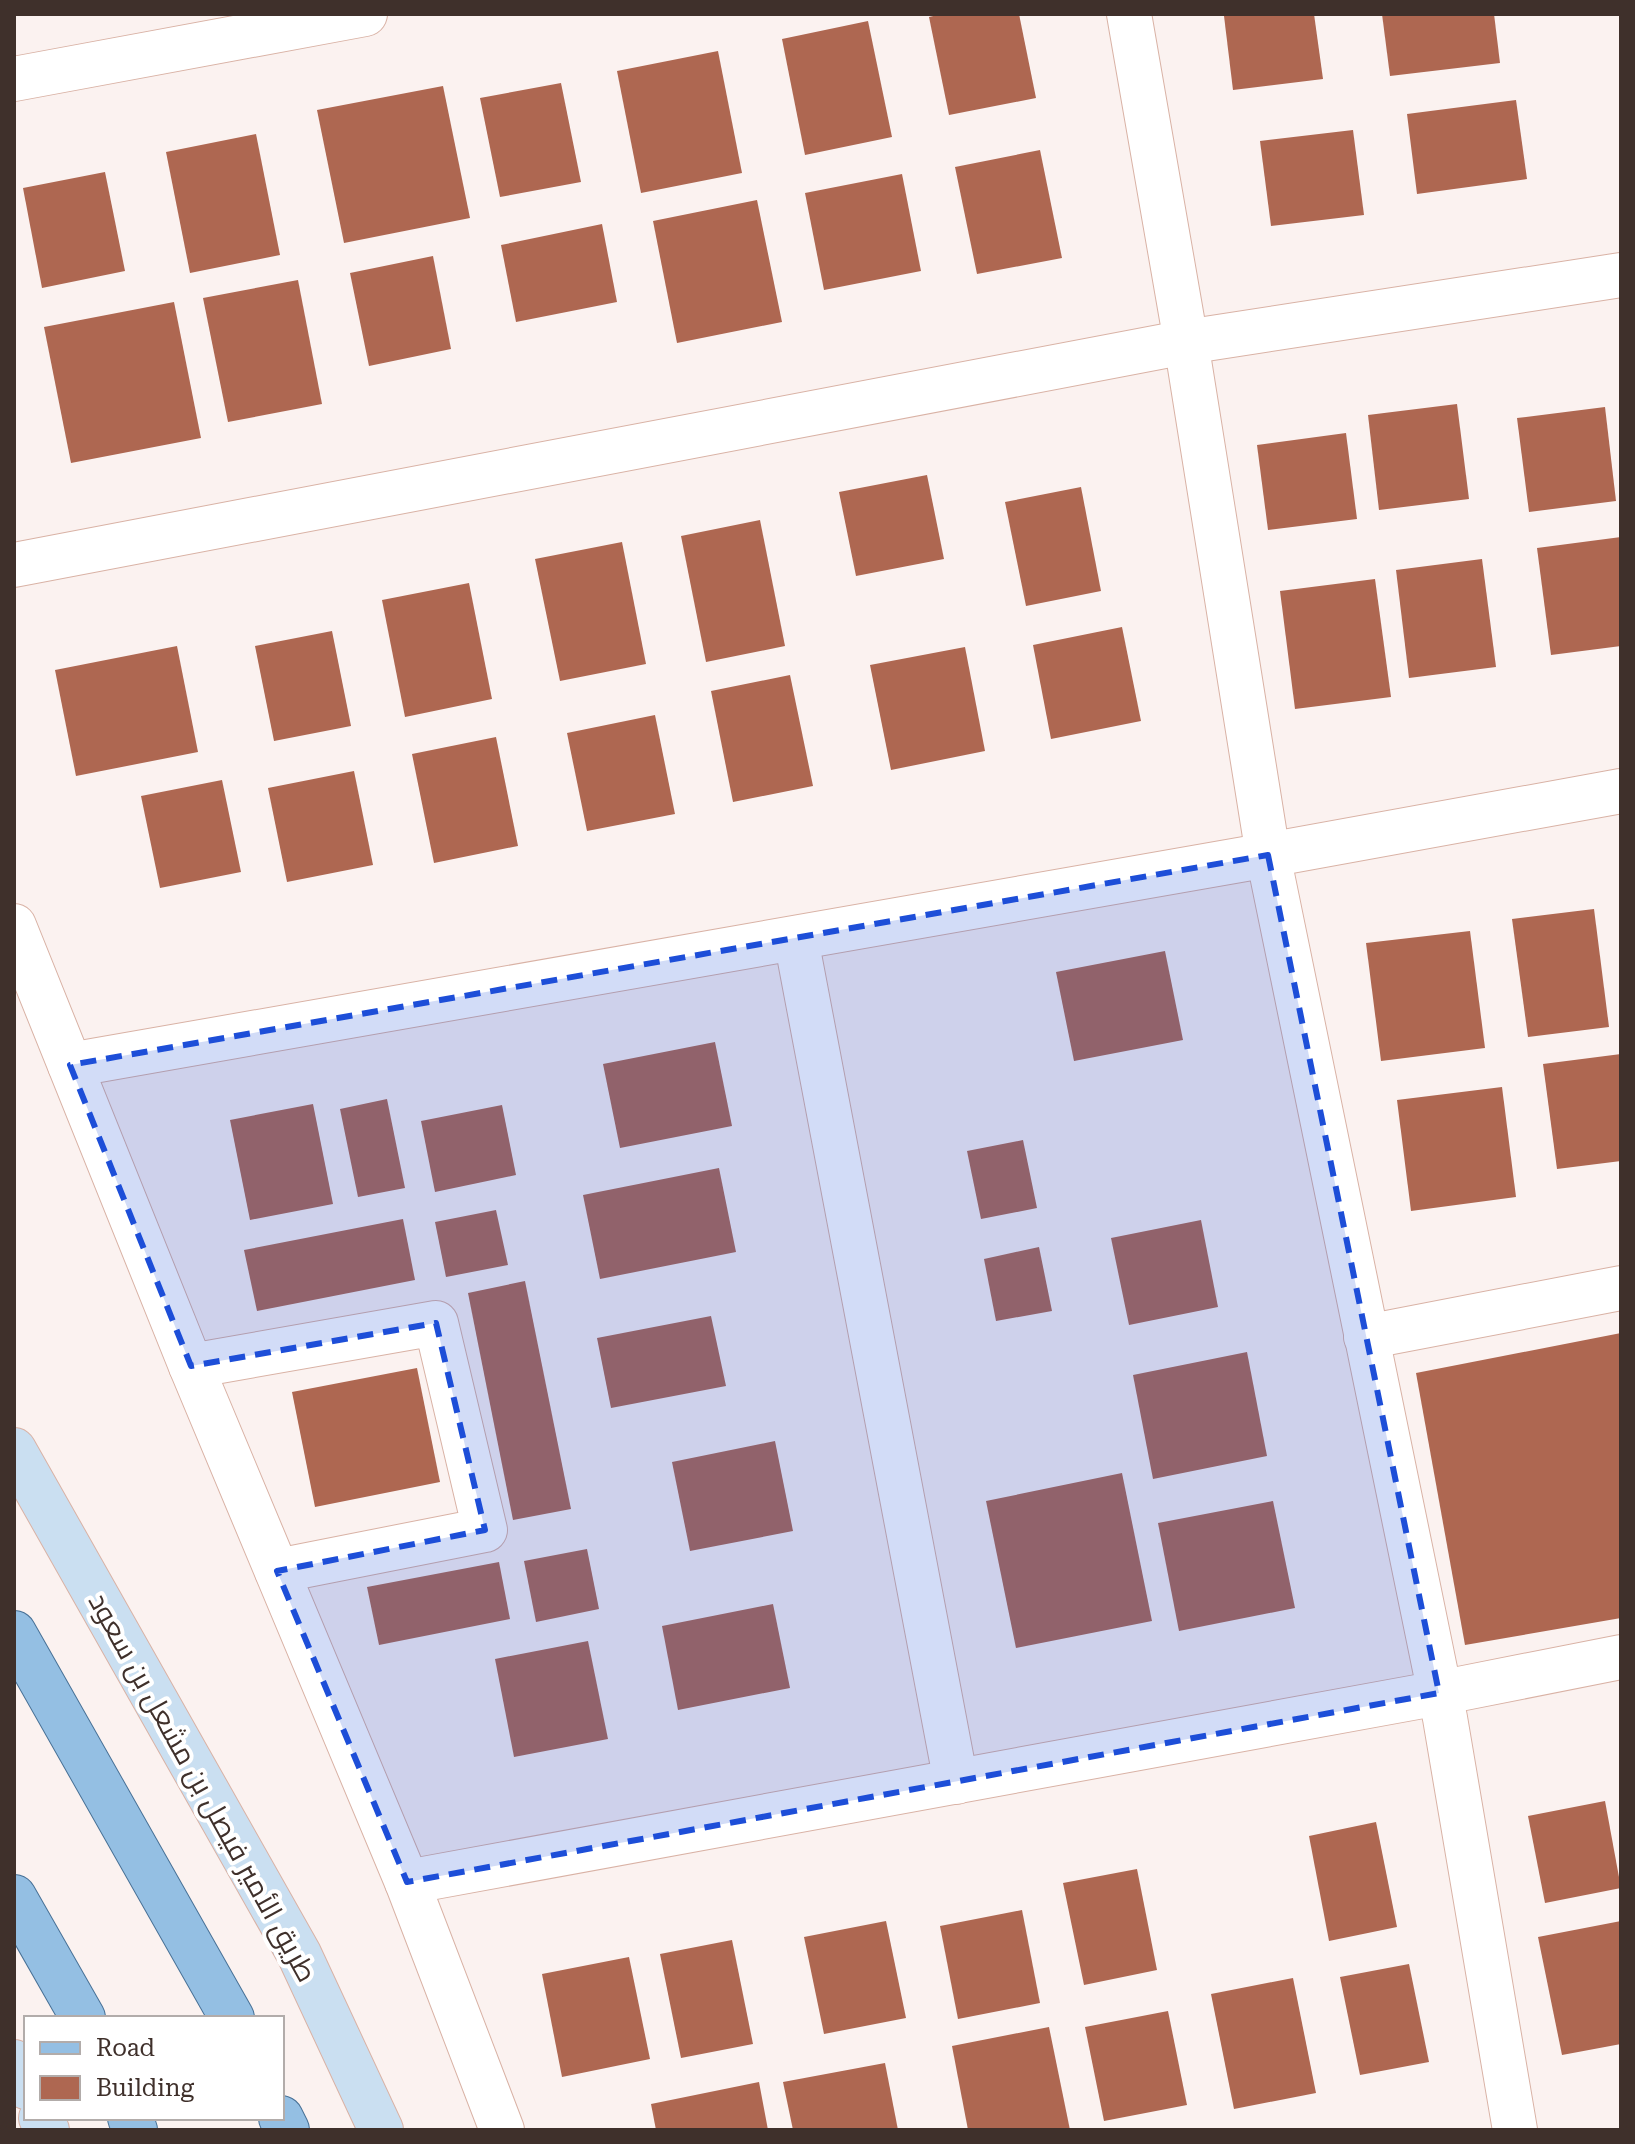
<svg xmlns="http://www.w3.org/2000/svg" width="1635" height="2144" viewBox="0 0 1635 2144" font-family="'Roboto Serif',Cairo,serif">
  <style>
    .building { fill: #ae6751 }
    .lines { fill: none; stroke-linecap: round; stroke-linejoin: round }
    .street-casing { stroke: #d9b2a5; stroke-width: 46 }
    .secondary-casing { stroke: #d9b2a5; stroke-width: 46 }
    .primary-casing { stroke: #487196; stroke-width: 46 }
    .street { stroke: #fff; stroke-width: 44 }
    .secondary { stroke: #cadff1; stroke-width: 44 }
    .primary { stroke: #94bfe3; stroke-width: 44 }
    .marked { fill: #1d4ed8; fill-opacity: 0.2; stroke: #1d4ed8; stroke-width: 6; stroke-dasharray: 16 10; stroke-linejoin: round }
    .labels { text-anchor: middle; stroke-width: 8; stroke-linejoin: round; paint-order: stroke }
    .street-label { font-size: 28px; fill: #3f302b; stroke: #fff }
  </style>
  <rect width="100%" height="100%" fill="#fbf2f0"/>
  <!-- building -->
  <g class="building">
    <polygon points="942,14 1019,14 1036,98 949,115 929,17"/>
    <polygon points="1238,14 1314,14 1323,79 1233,90 1224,16"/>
    <polygon points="1382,14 1494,14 1500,63 1390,76"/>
    <polygon points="868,21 892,137 805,155 782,39"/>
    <polygon points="718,51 742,173 641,193 617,71"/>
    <polygon points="561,83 581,182 500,197 480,98"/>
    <polygon points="443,86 470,218 344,243 317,110"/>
    <polygon points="1516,100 1527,179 1417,194 1407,114"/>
    <polygon points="1353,130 1364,215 1271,226 1260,141"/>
    <polygon points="256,134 280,255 190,273 166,152"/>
    <polygon points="1040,150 1062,258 977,274 955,167"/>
    <polygon points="105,172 125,271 42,288 23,188"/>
    <polygon points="902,174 921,271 824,290 805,193"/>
    <polygon points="757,200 782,322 677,343 653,221"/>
    <polygon points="602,224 617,302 516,322 501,245"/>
    <polygon points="433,256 451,349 369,366 350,273"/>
    <polygon points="298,280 322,404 228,422 203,298"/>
    <polygon points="174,302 201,438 71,463 44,327"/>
    <polygon points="1457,404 1469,499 1379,510 1368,415"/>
    <polygon points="1605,407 1616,501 1529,512 1517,418"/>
    <polygon points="1346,433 1357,519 1268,530 1257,445"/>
    <polygon points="927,475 944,559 856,576 839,492"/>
    <polygon points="1081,487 1101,591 1026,606 1005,502"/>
    <polygon points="760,520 785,646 706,662 681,536"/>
    <polygon points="1621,537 1621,646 1551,655 1537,548"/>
    <polygon points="622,542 646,664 560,681 535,559"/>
    <polygon points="1482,559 1496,667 1409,678 1396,570"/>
    <polygon points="1375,579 1391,697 1295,709 1280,591"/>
    <polygon points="469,583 492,699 405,717 382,600"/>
    <polygon points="1122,627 1141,721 1051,739 1033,645"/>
    <polygon points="332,631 351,726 274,741 255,646"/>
    <polygon points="177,646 198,752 76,776 55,670"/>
    <polygon points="965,647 985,751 891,770 870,665"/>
    <polygon points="790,675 813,786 733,802 711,691"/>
    <polygon points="655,715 675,814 587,831 567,733"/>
    <polygon points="496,737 518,846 434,863 412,754"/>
    <polygon points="354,771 373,865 287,882 268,788"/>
    <polygon points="222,780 241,872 160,888 141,796"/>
    <polygon points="1594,909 1609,1027 1528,1037 1512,919"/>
    <polygon points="1470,931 1485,1048 1381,1061 1366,943"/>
    <polygon points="1165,951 1183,1040 1074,1061 1056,972"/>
    <polygon points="715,1042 732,1126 620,1148 603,1064"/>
    <polygon points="1621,1054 1621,1161 1557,1169 1543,1064"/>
    <polygon points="1502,1087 1516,1197 1411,1211 1397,1100"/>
    <polygon points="387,1099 405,1188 358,1197 340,1109"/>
    <polygon points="313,1104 333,1204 250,1220 230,1120"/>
    <polygon points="502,1105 516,1175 435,1192 421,1121"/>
    <polygon points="1023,1140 1037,1208 981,1219 967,1151"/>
    <polygon points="719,1168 736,1252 600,1279 583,1195"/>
    <polygon points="496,1210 508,1265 446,1277 435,1222"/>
    <polygon points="403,1219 415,1280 257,1311 244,1250"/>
    <polygon points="1201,1220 1218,1307 1129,1325 1111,1238"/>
    <polygon points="1039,1247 1052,1311 996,1321 984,1259"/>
    <polygon points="525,1281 571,1509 513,1520 468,1293"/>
    <polygon points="711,1316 726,1386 611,1408 597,1338"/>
    <polygon points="1621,1333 1621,1618 1465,1645 1416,1373"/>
    <polygon points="1247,1352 1267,1456 1153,1479 1133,1375"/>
    <polygon points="417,1368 440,1482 315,1507 292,1392"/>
    <polygon points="775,1441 793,1531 690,1551 672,1462"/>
    <polygon points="1122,1473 1152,1621 1016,1648 986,1501"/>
    <polygon points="1273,1501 1295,1608 1179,1631 1158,1523"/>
    <polygon points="587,1549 599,1609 536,1622 524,1561"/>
    <polygon points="499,1562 510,1619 379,1645 367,1587"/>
    <polygon points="773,1604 790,1688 678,1710 662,1626"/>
    <polygon points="588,1641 608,1739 514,1757 495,1659"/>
    <polygon points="1605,1801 1621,1888 1545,1903 1528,1816"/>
    <polygon points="1376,1822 1397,1927 1329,1941 1309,1836"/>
    <polygon points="1137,1869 1157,1970 1084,1985 1063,1883"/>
    <polygon points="1022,1910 1040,2003 958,2019 940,1926"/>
    <polygon points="886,1921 906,2018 824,2034 804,1937"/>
    <polygon points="1621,1921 1621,2044 1562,2055 1538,1937"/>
    <polygon points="732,1940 753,2044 681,2058 660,1954"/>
    <polygon points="629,1957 650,2059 562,2077 542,1974"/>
    <polygon points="1409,1964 1429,2062 1360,2075 1340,1977"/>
    <polygon points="1293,1978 1316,2093 1234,2109 1211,1994"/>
    <polygon points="1168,2011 1187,2105 1104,2121 1085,2027"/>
    <polygon points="1049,2027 1070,2130 968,2130 952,2046"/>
    <polygon points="885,2063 898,2130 793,2130 783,2082"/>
    <polygon points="759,2082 768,2130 656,2130 651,2104"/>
  </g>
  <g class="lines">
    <defs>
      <g id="street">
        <polyline points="1129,14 1186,342 1268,855 1445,1718 1515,2130"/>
        <polyline points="14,79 365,14"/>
        <polyline points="14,565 1186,342 1621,275"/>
        <polyline points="14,926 191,1366 407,1882 502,2130"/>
        <polyline points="796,939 956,1782"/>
        <polyline points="70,1065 1268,855 1621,791"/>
        <polyline points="1366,1337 1621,1288"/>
        <polyline points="191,1366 436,1323 485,1530 277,1571"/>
        <polyline points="407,1882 1439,1693 1621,1657"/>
      </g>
      <g id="secondary">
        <polyline points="14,1450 299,1954 381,2130"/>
        <polyline points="14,2062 26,2087"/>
        <polyline points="41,2118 47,2130"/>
      </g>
      <g id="primary">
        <polyline points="14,1633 232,2018"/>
        <polyline points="14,1897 83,2018"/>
        <polyline points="130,2118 135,2130"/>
        <polyline points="281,2118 287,2130"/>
      </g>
    </defs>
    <!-- street casing -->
    <use href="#street" class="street-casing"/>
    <!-- secondary casing -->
    <use href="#secondary" class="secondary-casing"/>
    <!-- primary casing -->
    <use href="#primary" class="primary-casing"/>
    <!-- street -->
    <use href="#street" class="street"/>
    <!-- secondary -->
    <use href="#secondary" class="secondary"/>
    <!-- primary -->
    <use href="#primary" class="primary"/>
  </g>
  <!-- marked area -->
  <path class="marked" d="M 1268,855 L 1439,1693 L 407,1882 L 277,1571 L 485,1530 L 436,1323 L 191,1366 L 70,1065 Z"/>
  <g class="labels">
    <!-- street labels -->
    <g class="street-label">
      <text transform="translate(203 1787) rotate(61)" y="10">طريق الأمير فيصل بن مشعل بن سعود</text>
    </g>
  </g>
  <!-- border -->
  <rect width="1635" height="2144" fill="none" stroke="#3f302b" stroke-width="32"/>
  <!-- legend -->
  <rect x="24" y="2016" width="260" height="104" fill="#ffffff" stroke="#b2acaa" stroke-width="2"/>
  <rect x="40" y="2042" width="40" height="12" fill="#94bfe3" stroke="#b2acaa" stroke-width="2"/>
  <text x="96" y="2056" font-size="24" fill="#3f302b">Road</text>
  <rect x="40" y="2076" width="40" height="24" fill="#ae6751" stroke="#b2acaa" stroke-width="2"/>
  <text x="96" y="2096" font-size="24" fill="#3f302b">Building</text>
</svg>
